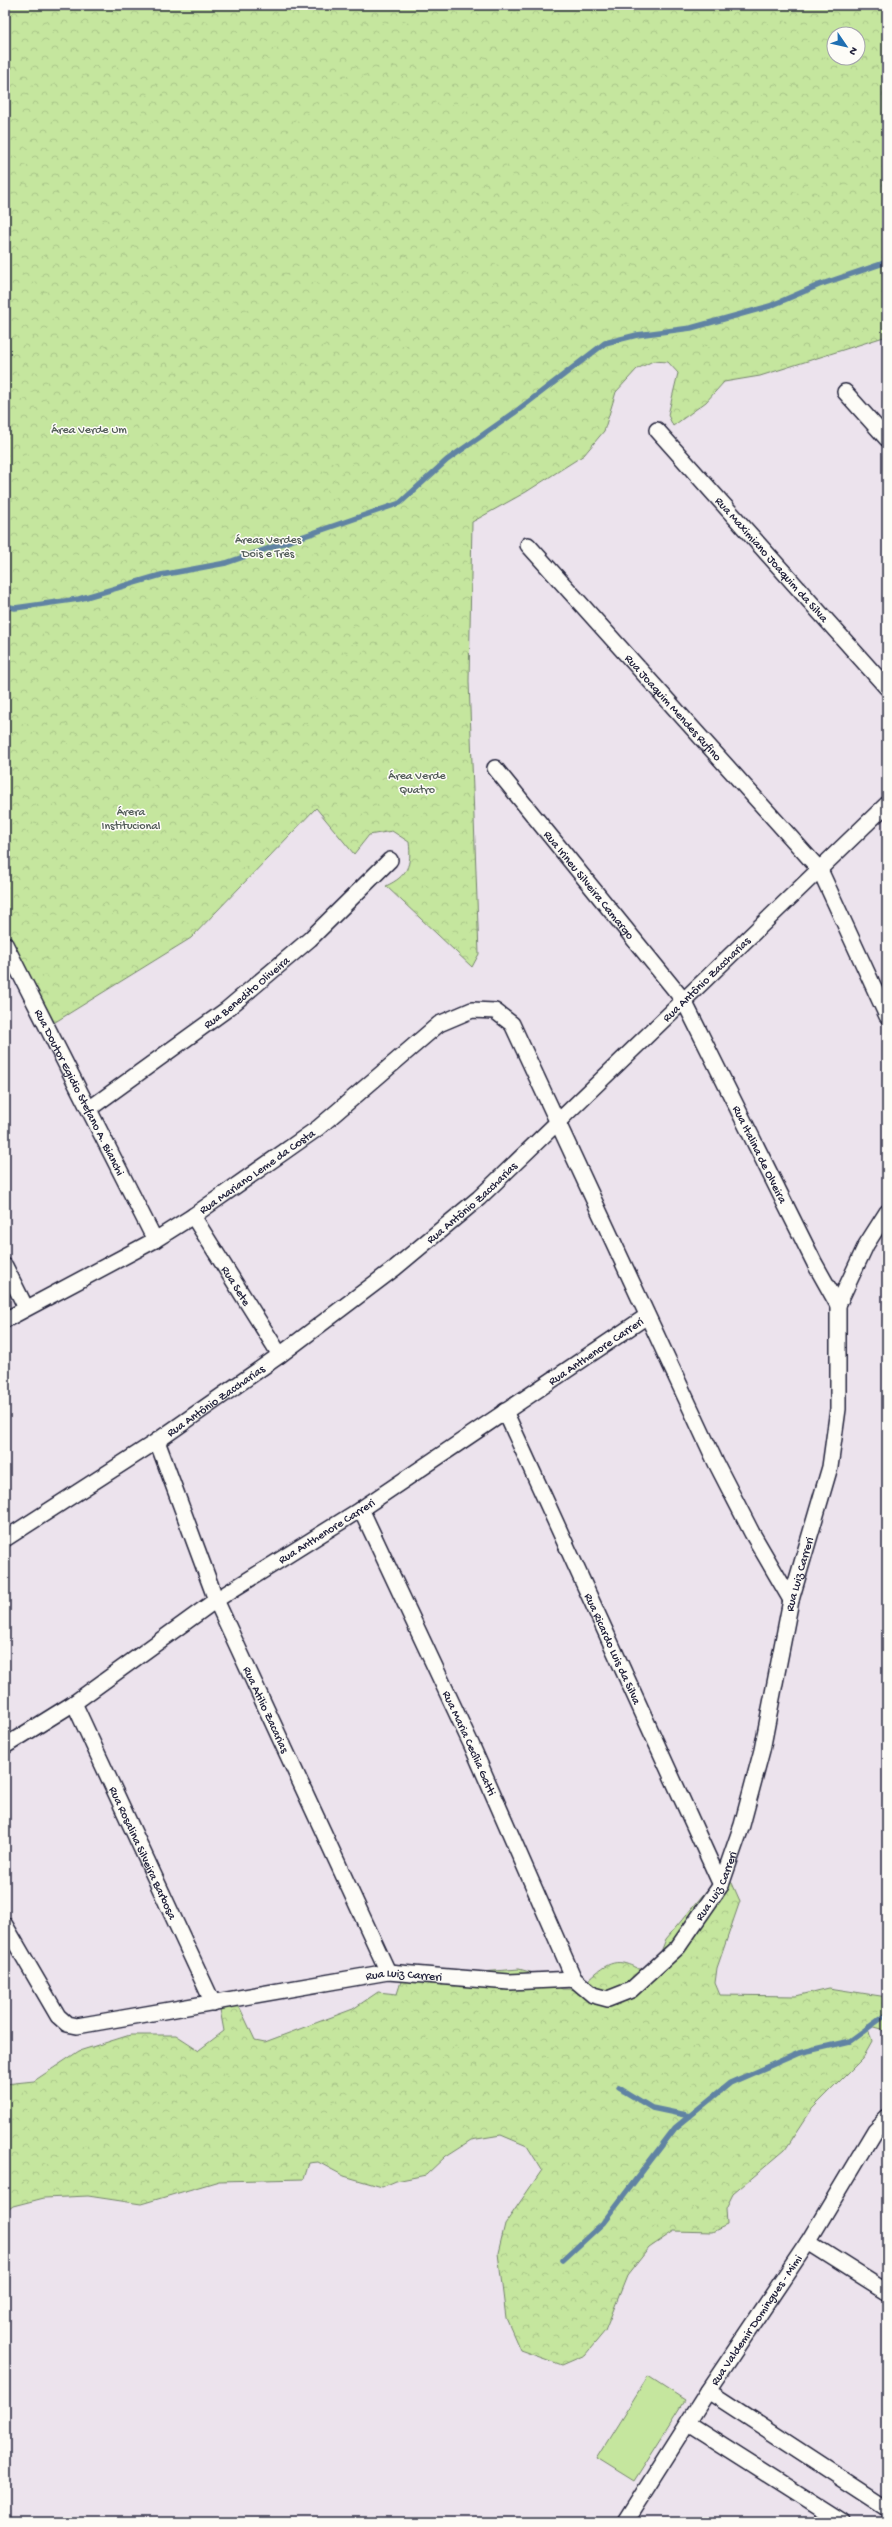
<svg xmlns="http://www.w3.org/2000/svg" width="892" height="2527" viewBox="0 0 892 2527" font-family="'Gochi Hand',sans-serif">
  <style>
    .forest { fill: url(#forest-crowns); stroke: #74846c; fill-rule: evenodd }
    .pitch { fill: #c5e69e; stroke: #74846c }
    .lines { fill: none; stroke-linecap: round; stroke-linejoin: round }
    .stream { stroke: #6083a3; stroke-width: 5.5 }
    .minor-casing { stroke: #22223b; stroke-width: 18 }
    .minor { stroke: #fdfcf7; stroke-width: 15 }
    .labels { text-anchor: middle; stroke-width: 3; stroke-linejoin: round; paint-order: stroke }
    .park-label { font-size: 12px; fill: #535d59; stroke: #fdfcf7 }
    .street-label { font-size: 12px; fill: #22223b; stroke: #fdfcf7 }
  </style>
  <defs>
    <pattern id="forest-crowns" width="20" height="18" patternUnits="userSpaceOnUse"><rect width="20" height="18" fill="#c5e69e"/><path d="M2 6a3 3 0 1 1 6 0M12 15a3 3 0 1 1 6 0" fill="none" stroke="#a9c589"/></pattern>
  </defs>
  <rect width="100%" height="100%" fill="#ece3ed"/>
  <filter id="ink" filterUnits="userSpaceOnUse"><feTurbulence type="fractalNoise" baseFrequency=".025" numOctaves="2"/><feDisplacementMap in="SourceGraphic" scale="8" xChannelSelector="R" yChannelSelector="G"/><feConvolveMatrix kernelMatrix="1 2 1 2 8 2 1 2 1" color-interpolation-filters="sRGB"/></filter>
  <g filter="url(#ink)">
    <!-- forest -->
    <g class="forest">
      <path d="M 5,5 L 887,5 L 887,336 L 760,376 L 724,382 L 706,402 L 673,426 L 668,415 L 678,373 L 668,362 L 653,361 L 637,369 L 616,392 L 604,431 L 584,455 L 526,492 L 472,522 L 469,681 L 479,954 L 472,967 L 386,886 C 407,876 412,866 409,842 L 392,831 L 369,835 L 354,854 L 316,808 L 191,938 L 52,1024 L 5,931 ZM 834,34 L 858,34 L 858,58 L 834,58 Z"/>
      <path d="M 722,1879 L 732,1883 L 740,1901 L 717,1968 L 715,1983 L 720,1995 L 796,1996 L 829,1988 L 887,1997 L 887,2038 L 882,2029 L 867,2025 L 872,2042 L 863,2058 L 812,2109 L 785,2150 L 733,2194 L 726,2208 L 727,2225 L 712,2232 L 674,2231 L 649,2248 L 627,2276 L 605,2331 L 585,2355 L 562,2365 L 520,2350 L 506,2318 L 498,2253 L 505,2224 L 542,2170 L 527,2146 L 501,2135 L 471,2140 L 446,2156 L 426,2175 L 396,2181 L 382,2187 L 344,2176 L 318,2162 L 309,2163 L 304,2179 L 219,2181 L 141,2204 L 88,2196 L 44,2198 L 13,2206 L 5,2212 L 5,2084 L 34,2081 L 79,2051 L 130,2035 L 176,2035 L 199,2050 L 224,2031 L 219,2004 L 224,1997 L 240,2008 L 255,2040 L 265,2042 L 353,2009 L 378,1992 L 397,1994 L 404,1972 L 457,1974 L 519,1969 L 537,1974 L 562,1989 L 579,1989 C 590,1979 606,1959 623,1963 C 640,1967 634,1972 655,1967 L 666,1939 L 708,1889 Z"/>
    </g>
    <!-- pitch -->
    <polygon class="pitch" points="648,2376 685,2400 634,2481 597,2458"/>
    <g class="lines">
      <!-- stream -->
      <g class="stream">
        <polyline points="5,606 15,608 79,599 161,575 226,563 400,503 447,460 514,413 605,343 637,335 691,328 770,306 819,285 887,262"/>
        <polyline points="619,2088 652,2108 690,2116"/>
        <polyline points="563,2260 603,2223 675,2128 730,2083 799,2053 850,2041 887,2014"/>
      </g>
      <defs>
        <g id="minor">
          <polyline points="845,392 887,439"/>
          <path id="s1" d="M 657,430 L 887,688"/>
          <path id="s2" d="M 528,545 L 820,870 L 887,1016"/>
          <path id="s3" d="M 495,768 L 684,1001 L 815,1264 L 838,1305"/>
          <path id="s4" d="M 5,944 L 155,1240"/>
          <path id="s5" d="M 89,1109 L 226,1010 L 310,939 L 390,860"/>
          <path id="s6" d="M 193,1216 L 280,1355"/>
          <polyline points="5,1266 26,1308"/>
          <path id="s7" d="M 5,1320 L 155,1240 L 193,1216 L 318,1128 L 439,1024 L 472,1010 L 495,1011 L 512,1024 L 716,1463 L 752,1533 L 791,1600"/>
          <path id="s8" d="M 505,1411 L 721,1885"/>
          <path id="s9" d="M 157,1441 L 216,1600 L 388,1972"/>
          <path id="s10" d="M 361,1509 L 472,1746 L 574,1979"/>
          <path id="s11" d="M 5,1539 L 157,1441 L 280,1355 L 395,1268 L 479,1198 L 887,804"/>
          <path id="s12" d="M 74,1703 L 213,2003"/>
          <path id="s13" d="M 5,1746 L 74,1703 L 216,1600 L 361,1509 L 647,1316"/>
          <path id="s14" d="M 5,1925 L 58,2016 L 67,2024 L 77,2026 L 388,1972 L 509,1982 L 574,1979 L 593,1995 L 608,1999 L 631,1990 L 678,1947 L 721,1885 L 742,1825 L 762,1750 L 791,1600 L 830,1467 L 838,1409 L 838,1305 L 866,1245 L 887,1212"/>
          <polyline points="808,2242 887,2292"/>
          <polyline points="708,2391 887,2508"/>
          <polyline points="688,2424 842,2522"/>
          <path id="s15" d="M 625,2522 L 708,2391 L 808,2242 L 875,2130 L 887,2118"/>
        </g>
      </defs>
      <!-- minor casing -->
      <use href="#minor" class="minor-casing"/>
      <!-- minor -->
      <use href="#minor" class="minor"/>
    </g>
  </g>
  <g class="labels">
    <!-- park labels -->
    <g class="park-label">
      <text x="89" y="433">Área Verde Um</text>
      <text x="268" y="543">Áreas Verdes<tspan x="268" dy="14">Dois e Três</tspan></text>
      <text x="417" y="779">Área Verde<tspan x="417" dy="14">Quatro</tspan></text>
      <text x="131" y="815">Árera<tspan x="131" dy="14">Institucional</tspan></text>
    </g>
    <!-- street labels -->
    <g class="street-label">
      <text dy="4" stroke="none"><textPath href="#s1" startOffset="173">Rua Maximiano Joaquim da Silva</textPath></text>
      <text dy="4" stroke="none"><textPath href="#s2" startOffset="218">Rua Joaquim Mendes Rufino</textPath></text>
      <text dy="4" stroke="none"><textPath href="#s3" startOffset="150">Rua Irineu Silveira Camargo</textPath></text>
      <text dy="4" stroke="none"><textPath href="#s11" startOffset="900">Rua Antônio Zaccharias</textPath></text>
      <text dy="4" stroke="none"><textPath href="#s5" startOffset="196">Rua Benedito Oliveira</textPath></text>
      <text dy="4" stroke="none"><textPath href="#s4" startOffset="166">Rua Doutor Egidio Stefano A. Bianchi</textPath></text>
      <text dy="4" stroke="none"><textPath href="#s3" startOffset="471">Rua Italina de Olveira</textPath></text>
      <text dy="4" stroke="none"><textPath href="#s7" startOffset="293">Rua Mariano Leme da Costa</textPath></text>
      <text dy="4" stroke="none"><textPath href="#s11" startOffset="576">Rua Antônio Zaccharias</textPath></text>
      <text dy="4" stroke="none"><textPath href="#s6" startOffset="82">Rua Sete</textPath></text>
      <text dy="4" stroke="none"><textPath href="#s13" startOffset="711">Rua Anthenore Carreri</textPath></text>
      <text dy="4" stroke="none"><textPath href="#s11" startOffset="252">Rua Antônio Zaccharias</textPath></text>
      <text dy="4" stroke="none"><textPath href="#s13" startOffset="387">Rua Anthenore Carreri</textPath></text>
      <text dy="4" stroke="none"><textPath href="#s14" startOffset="1155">Rua Luiz Carreri</textPath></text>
      <text dy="4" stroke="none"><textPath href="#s8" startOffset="261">Rua Ricardo Luis da Silva</textPath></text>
      <text dy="4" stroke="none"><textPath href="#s9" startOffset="290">Rua Atilio Zacarias</textPath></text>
      <text dy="4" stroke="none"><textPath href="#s10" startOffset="258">Rua Maria Cecília Gatti</textPath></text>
      <text dy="4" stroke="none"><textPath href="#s12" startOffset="165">Rua Rosalina Silveira Barbosa</textPath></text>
      <text dy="4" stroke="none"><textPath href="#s14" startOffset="831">Rua Luiz Carreri</textPath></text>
      <text dy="4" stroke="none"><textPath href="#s14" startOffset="459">Rua Luiz Carreri</textPath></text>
      <text dy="4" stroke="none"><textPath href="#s15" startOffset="241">Rua Valdemir Domingues - Mimi</textPath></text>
    </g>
  </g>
  <!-- margin -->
  <rect width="892" height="2527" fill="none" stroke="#fdfcf7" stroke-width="20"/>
  <rect x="10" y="10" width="872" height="2507" fill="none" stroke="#22223b" stroke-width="1.5" filter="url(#ink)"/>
  <!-- north arrow -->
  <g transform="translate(846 46) rotate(124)"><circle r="19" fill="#fdfcf7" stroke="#a5a5ac"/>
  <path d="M0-3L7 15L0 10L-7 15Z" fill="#1f6fb2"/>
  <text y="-6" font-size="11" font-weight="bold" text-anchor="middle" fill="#22223b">N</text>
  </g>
</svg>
